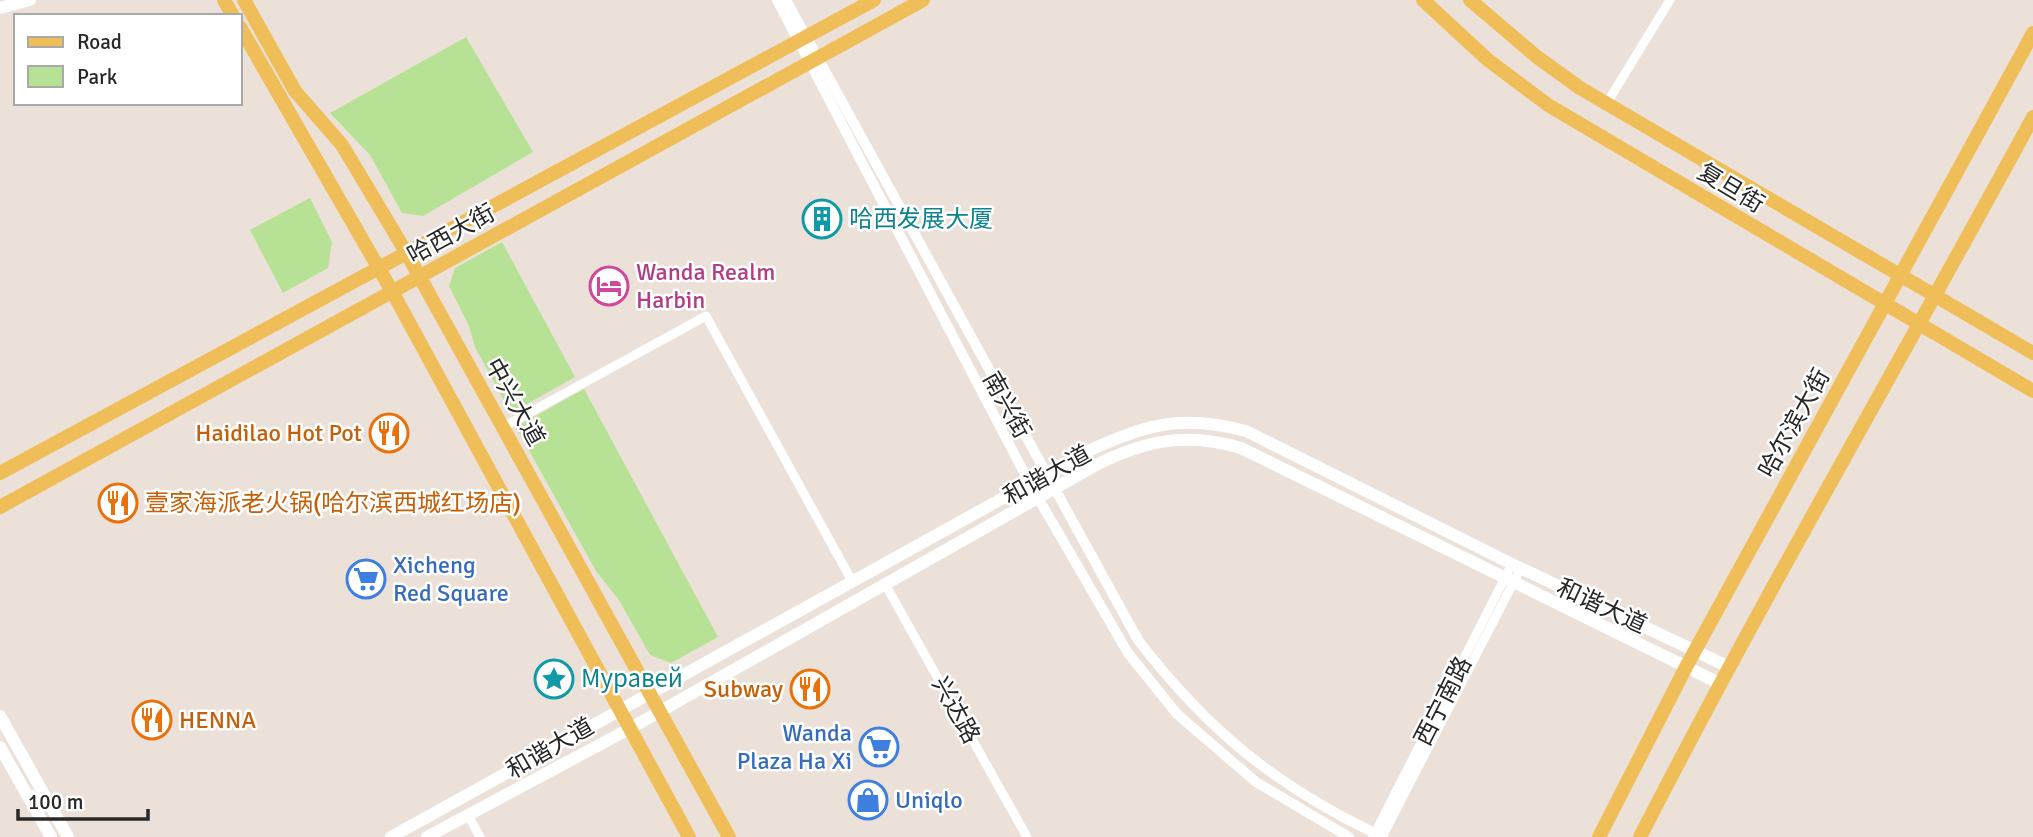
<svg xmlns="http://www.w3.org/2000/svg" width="2033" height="837" viewBox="0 0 2033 837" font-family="Signika,'Noto Sans SC',sans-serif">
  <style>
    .park { fill: #b7e295 }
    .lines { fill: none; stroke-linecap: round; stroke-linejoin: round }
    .minor { stroke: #fff; stroke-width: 9 }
    .tertiary { stroke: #fff; stroke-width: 10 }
    .secondary { stroke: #fff; stroke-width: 12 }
    .primary { stroke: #f0be58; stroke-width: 14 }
    .labels { text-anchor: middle; stroke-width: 5; stroke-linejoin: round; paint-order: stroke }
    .street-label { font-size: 24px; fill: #282828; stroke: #fff }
    .culture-label { font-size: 24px; fill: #0d838f; stroke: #fff; text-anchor: start }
    .hotel-label { font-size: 24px; fill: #b23c85; stroke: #fff; text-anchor: start }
    .food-label { font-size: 24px; fill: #c56008; stroke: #fff; text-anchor: end }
    .shop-label { font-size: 24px; fill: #366cbe; stroke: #fff; text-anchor: start }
  </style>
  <rect width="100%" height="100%" fill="#ebe1d9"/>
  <!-- park -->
  <g class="park">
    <polygon points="466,37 533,152 423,216 402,213 370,155 330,113"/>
    <polygon points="310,198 332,242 328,268 283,293 250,230"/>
    <polygon points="502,242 575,377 511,413 475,347 469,326 449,286 455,268"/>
    <polygon points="584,389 718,637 671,663 650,655 619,600 596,571 516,427"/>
  </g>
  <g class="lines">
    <!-- minor -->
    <g class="minor">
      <polyline points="1607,103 1670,0"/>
      <polyline points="503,427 706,316 852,581"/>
      <polyline points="885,584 1027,837"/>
      <polyline points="468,815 480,837"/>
      <polyline points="1373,837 1512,564"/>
      <polyline points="1382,837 1521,568"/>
    </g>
    <!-- tertiary -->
    <g class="tertiary">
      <polyline points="777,0 1030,484 1128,653 1177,714 1256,782 1349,837"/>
      <path d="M 786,0 L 1138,640 C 1208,731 1278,788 1383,837"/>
    </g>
    <!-- secondary -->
    <g class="secondary">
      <polyline points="0,8 30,0"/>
      <polyline points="0,716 68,837"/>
      <polyline points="0,747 51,837"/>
      <path d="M 391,837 L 1088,451 C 1148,424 1181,414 1246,431 L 1512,564 L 1729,667"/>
      <path d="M 427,837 L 629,729 L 1096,465 C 1145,440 1188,432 1241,448 L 1719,683"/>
    </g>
    <!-- primary -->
    <g class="primary">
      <polyline points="224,0 233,16"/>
      <polyline points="244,0 295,91 342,145 406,252 729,837"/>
      <polyline points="1423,0 1488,60 1548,105 2033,391"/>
      <polyline points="1470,0 1537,57 1580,88 2033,353"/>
      <polyline points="240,27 393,293 689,837"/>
      <polyline points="0,473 874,0"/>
      <polyline points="0,507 923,0"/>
      <polyline points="1599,837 1686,667 2033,33"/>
      <path d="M 1640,837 C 1765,593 1903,357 2033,117"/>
    </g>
  </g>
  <!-- icons -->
  <defs>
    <symbol id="building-ring" viewBox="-11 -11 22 22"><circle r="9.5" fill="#fff" stroke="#0f9aa8" stroke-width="1.5"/><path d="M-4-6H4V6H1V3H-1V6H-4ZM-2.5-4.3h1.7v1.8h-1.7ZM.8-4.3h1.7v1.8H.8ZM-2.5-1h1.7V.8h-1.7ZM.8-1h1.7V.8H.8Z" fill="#0f9aa8"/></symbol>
    <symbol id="hotel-ring" viewBox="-11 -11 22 22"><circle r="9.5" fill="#fff" stroke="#d1479c" stroke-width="1.5"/><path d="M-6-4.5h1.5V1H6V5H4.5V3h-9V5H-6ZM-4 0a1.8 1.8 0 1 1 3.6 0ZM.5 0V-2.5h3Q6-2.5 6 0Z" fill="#d1479c"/></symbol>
    <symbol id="restaurant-ring" viewBox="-11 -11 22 22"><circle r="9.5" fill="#fff" stroke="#e8710a" stroke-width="1.5"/><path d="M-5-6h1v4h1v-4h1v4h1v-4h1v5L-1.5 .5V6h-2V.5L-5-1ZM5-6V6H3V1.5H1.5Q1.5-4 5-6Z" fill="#e8710a"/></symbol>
    <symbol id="supermarket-ring" viewBox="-11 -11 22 22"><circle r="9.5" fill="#fff" stroke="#3f7fe0" stroke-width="1.5"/><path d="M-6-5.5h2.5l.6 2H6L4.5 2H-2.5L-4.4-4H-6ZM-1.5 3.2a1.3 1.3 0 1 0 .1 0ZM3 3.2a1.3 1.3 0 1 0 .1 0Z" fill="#3f7fe0"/></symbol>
    <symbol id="sight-ring" viewBox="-11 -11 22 22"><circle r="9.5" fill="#fff" stroke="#0f9aa8" stroke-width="1.5"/><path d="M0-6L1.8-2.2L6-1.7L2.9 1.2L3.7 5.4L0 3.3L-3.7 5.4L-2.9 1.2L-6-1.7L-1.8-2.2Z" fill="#0f9aa8"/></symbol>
    <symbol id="shop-ring" viewBox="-11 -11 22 22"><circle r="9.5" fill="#fff" stroke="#3f7fe0" stroke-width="1.5"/><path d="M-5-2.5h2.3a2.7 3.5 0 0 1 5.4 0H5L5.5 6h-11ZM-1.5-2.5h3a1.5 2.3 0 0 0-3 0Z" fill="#3f7fe0"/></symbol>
  </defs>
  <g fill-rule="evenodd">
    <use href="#building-ring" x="800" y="197" width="44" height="44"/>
    <use href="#hotel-ring" x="587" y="264" width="44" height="44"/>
    <use href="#restaurant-ring" x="367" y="411" width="44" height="44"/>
    <use href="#restaurant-ring" x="96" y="481" width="44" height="44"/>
    <use href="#supermarket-ring" x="344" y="557" width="44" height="44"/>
    <use href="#sight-ring" x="532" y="657" width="44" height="44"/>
    <use href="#restaurant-ring" x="788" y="667" width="44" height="44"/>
    <use href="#restaurant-ring" x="130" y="698" width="44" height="44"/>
    <use href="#supermarket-ring" x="857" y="725" width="44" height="44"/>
    <use href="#shop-ring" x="846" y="778" width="44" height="44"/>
  </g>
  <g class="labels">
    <!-- street labels -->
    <g class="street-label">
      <text transform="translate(1731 188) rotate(31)" y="8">复旦街</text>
      <text transform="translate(451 234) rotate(-29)" y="8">哈西大街</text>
      <text transform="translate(515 402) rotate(61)" y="8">中兴大道</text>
      <text transform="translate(1007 405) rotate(61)" y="8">南兴街</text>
      <text transform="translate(1794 423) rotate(-61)" y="8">哈尔滨大街</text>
      <text transform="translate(1047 475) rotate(-29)" y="8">和谐大道</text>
      <text transform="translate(1602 606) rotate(25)" y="8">和谐大道</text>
      <text transform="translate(1443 701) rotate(-63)" y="8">西宁南路</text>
      <text transform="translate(956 710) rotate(61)" y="8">兴达路</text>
      <text transform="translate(550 748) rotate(-30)" y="8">和谐大道</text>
    </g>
    <!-- culture labels -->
    <g class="culture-label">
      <text x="849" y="227">哈西发展大厦</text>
      <text x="581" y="687">Муравей</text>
    </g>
    <!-- hotel labels -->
    <g class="hotel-label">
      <text x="636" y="280">Wanda Realm<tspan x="636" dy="28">Harbin</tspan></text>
    </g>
    <!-- food labels -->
    <g class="food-label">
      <text x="362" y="441">Haidilao Hot Pot</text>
      <text x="145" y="511" text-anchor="start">壹家海派老火锅(哈尔滨西城红场店)</text>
      <text x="783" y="697">Subway</text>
      <text x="179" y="728" text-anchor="start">HENNA</text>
    </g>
    <!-- shop labels -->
    <g class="shop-label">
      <text x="393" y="573">Xicheng<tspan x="393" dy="28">Red Square</tspan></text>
      <text x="852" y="741" text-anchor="end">Wanda<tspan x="852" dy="28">Plaza Ha Xi</tspan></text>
      <text x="895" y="808">Uniqlo</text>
    </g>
  </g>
  <!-- legend -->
  <rect x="14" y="14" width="228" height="91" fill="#ffffff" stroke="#a9a9a9" stroke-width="2"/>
  <rect x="28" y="37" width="35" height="10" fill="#f0be58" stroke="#a9a9a9" stroke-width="2"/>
  <text x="77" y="49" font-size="21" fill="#282828">Road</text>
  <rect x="28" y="66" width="35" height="21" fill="#b7e295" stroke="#a9a9a9" stroke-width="2"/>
  <text x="77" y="84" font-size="21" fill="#282828">Park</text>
  <!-- scale -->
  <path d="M18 809v10h130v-10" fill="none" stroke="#282828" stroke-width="3.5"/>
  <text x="28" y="809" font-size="21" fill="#282828" stroke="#ffffff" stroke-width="5" paint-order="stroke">100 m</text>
</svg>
